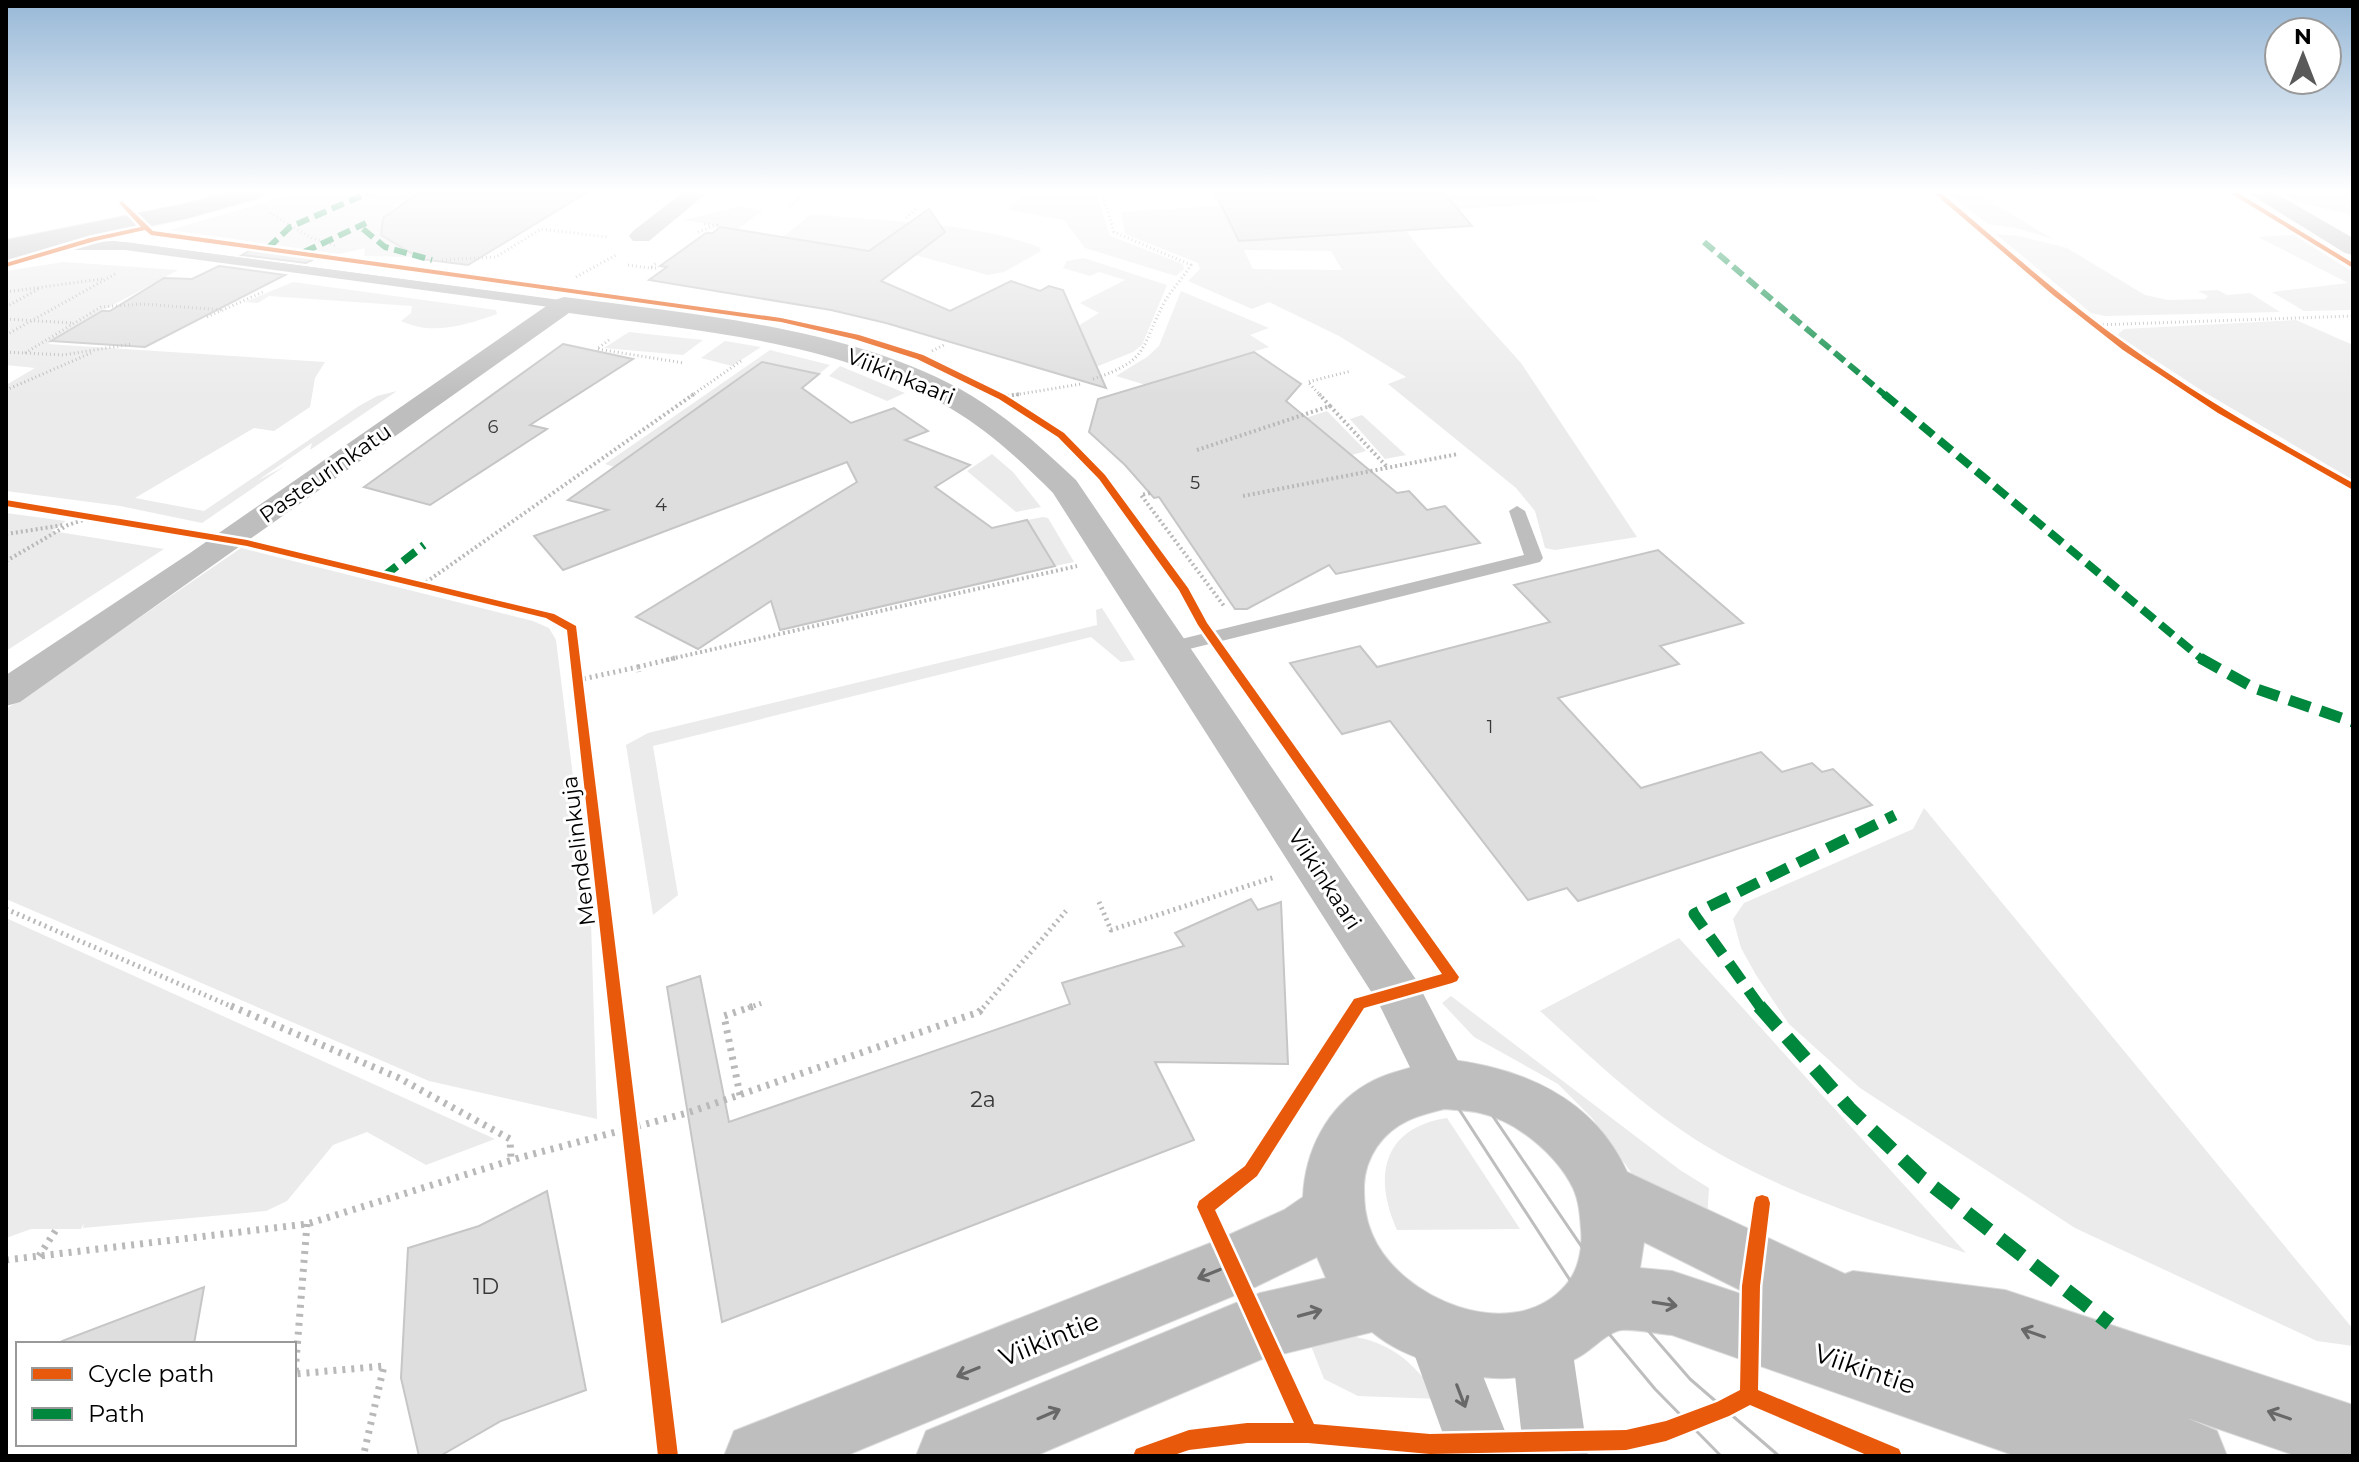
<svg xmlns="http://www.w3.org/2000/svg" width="2359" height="1462" viewBox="0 0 2359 1462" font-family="Montserrat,sans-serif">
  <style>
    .green { fill: #ebebeb; fill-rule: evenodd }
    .building { fill: #dedede; stroke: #c6c6c6; stroke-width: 2 }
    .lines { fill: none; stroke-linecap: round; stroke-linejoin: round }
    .primary-casing { stroke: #dbdbdb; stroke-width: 2 }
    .path-far3 { stroke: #b9b9b9; stroke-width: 3; stroke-dasharray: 1 3; stroke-linecap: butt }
    .path-far2 { stroke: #b9b9b9; stroke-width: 4; stroke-dasharray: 2 3; stroke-linecap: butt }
    .path-far1 { stroke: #b9b9b9; stroke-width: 5; stroke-dasharray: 2 4; stroke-linecap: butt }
    .path { stroke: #b9b9b9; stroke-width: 7; stroke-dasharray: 3 6; stroke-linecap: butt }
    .service { fill: #bebebe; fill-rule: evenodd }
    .minor { fill: #bebebe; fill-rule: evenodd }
    .primary { fill: #bebebe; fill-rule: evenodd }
    .tram-far1 { stroke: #bebebe; stroke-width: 2 }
    .tram { stroke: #bebebe; stroke-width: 3 }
    .quiet-far3 { stroke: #00873e; stroke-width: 6; stroke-dasharray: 13 6; stroke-linecap: butt }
    .quiet-far2 { stroke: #00873e; stroke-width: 8; stroke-dasharray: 16 8; stroke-linecap: butt }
    .quiet-far1 { stroke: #00873e; stroke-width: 11; stroke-dasharray: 22 11; stroke-linecap: butt }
    .quiet { stroke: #00873e; stroke-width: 14; stroke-dasharray: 28 14; stroke-linecap: butt }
    .cycleway-casing { stroke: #fff; stroke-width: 5 }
    .cycleway { fill: #e8590c; fill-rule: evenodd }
    .oneway { stroke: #686868 }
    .labels { text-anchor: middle; stroke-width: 6; stroke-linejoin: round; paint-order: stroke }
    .number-label { font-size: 18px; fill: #383838 }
    .street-label { font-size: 22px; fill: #000; stroke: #fff }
    .near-number-label { font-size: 22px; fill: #383838 }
    .near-street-label { font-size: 26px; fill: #000; stroke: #fff }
  </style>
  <rect width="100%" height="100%" fill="#fff"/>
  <!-- green -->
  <g class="green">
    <polygon points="297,193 416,193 396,205 381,219 463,258 364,256 365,248 339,254 170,230"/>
    <polygon points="1025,193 1096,193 1110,236 1183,264 1184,269 1176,276 1085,248 1064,220 1008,210"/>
    <path d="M 1426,193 L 1231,224 L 1240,241 L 1406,231 L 1439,272 L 1521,363 L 1637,537 L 1555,550 L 1545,548 L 1535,511 L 1516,488 L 1388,384 L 1406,377 L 1339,336 L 1269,302 L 1252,309 L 1188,281 L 1200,269 L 1198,263 L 1125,234 L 1121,212 ZM 1244,250 L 1331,251 L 1342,270 L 1253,269 Z"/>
    <polygon points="1444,193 1591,193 1601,201 1458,209"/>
    <polygon points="1947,193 1976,193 2053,239 2016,228 1988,224"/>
    <polygon points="2279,193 2353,193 2353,215 2304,204"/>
    <polygon points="738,207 763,210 738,229 684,220"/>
    <path d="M 811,214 C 885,222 968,221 1039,247 L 1041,251 L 1004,272 L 988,275 L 915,255 L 788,240 L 783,237 Z"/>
    <polygon points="1996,234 2019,236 2067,248 2145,295 2168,300 2205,299 2208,296 2198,291 2218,290 2227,295 2250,293 2280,312 2105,316 2091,313"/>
    <polygon points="2294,235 2353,272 2353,310 2304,311 2272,292 2348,283 2258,237"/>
    <polygon points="1084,258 1167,285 1142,345 1133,352 1081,373 1078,326 1099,313 1080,303 1125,280 1099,272 1090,276 1063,268 1067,261"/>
    <polygon points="64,262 178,270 102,311 48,344 325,362 315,378 310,407 274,431 254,428 135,498 204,511 359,406 377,396 397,391 310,450 312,443 257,481 285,466 202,523 120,506 6,491 6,385 35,368 6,365 6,271"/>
    <path d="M 293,282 L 496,310 L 497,314 C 466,325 432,336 401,321 L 411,313 L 412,306 L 269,296 L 258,303 L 245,302 Z"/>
    <polygon points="1181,291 1269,328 1250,335 1269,347 1146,385 1116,376 1147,357 1159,346"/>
    <polygon points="2296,320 2353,345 2353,480 2204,392 2117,335 2124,329"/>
    <polygon points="629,332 703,340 683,355 604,348"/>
    <polygon points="725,341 761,347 732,366 701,358"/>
    <polygon points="770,350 830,365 819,374 762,362 614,467 605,464"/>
    <polygon points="840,366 905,393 887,401 829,376"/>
    <polygon points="1327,411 1366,451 1352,455 1320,429 1294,435 1281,426"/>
    <polygon points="1362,415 1406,455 1385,459 1350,419"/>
    <polygon points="992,454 1013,472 1041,507 1016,512 967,471"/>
    <polygon points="6,513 66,521 52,531 164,549 6,651"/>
    <polygon points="1043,517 1048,518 1074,562 1055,566 1027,520"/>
    <polygon points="241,548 533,621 549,628 556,640 591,921 597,1119 429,1081 6,899 6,709"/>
    <polygon points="1102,608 1135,660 1121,662 1091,637 653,746 678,895 653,915 626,745 648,733 1097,625 1096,610"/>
    <polygon points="1924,808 2353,1329 2353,1346 2317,1341 2075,1228 1860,1088 1789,1024 1756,975 1741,948 1733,919 1744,903 1913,829"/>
    <polygon points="6,918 495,1139 426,1165 367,1132 333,1145 287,1201 266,1211 83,1228 84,1223 81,1229 31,1229 6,1238"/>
    <path d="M 1679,938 L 1966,1253 C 1878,1222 1787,1195 1706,1146 C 1645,1109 1593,1059 1540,1011 Z"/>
    <polygon points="1451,996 1680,1170 1709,1188 1707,1220 1633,1175 1592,1118 1558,1084 1474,1037 1442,1003"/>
    <path d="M 1447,1118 L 1520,1229 L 1397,1230 C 1373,1177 1382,1128 1447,1118 Z"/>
    <path d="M 1306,1333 C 1371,1334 1401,1343 1439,1399 L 1358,1396 L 1324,1379 Z"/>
  </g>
  <!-- building -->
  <g class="building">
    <polygon points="418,193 586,193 468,265 421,259 381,235 383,218"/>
    <polygon points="1215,193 1444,193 1472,226 1239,241"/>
    <polygon points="929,209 945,232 881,281 950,311 1011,281 1040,291 1049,286 1063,290 1106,388 886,323 831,310 649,280 667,267 660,266 706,233 713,233 720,227 869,251"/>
    <polygon points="252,249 316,258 306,263 242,255"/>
    <polygon points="219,266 285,275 145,347 51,341 102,311 110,311 164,278 192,279"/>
    <polygon points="563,344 633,359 530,425 547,429 430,505 364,487"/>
    <polygon points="1254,352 1301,384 1286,401 1397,493 1409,491 1427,510 1445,506 1480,543 1336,574 1329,565 1247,609 1235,609 1159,497 1154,498 1125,465 1089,432 1098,399"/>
    <polygon points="762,362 819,374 802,388 851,423 894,408 928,431 905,440 970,465 935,487 992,528 1027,520 1055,566 780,630 771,601 698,649 636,617 857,482 847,462 563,570 534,536 608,510 568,500"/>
    <polygon points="1658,550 1743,623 1660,646 1679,664 1558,698 1641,788 1761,752 1782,772 1812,763 1822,772 1833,769 1872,805 1578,901 1567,888 1528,900 1390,721 1342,734 1290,663 1360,646 1377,667 1550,622 1514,585"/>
    <polygon points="1251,899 1258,910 1281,902 1288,1064 1155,1062 1194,1140 722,1322 667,987 700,976 729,1122 1070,1004 1062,983 1184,946 1175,933"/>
    <polygon points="547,1191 586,1390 501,1421 440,1456 419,1456 401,1378 408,1248 479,1226"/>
    <polygon points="204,1287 194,1344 63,1344 62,1341"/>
  </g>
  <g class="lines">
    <defs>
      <g id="primary">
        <polygon points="225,193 263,193 259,198 188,218 6,256 6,240 184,204"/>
        <path d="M 1444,1059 C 1521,1067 1594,1098 1627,1172 L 1845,1274 L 1853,1271 L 2005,1290 L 2353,1405 L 2353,1456 L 2297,1456 L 2187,1418 L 2217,1431 L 2227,1456 L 2016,1456 L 1672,1335 C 1657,1334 1638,1329 1622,1330 C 1606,1332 1591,1352 1575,1359 C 1522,1384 1486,1384 1432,1363 C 1409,1355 1390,1347 1372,1332 L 1262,1359 L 1035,1456 L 916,1456 L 926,1431 L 1260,1293 L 1326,1278 L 1317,1257 L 1255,1287 L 845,1456 L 724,1456 L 734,1431 L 1213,1242 L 1284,1210 L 1303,1197 C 1305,1151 1327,1107 1367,1084 C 1389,1071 1420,1066 1444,1059 ZM 1444,1109 C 1456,1110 1469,1110 1480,1113 C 1517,1121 1557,1155 1573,1188 C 1579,1201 1580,1215 1581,1229 C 1583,1249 1578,1272 1565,1286 C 1512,1346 1399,1299 1372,1234 C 1365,1217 1364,1204 1364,1186 C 1365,1158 1382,1132 1409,1120 C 1420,1115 1433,1112 1444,1109 ZM 1644,1242 L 1762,1301 L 1672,1271 L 1640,1268 Z"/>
      </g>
    </defs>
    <!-- primary casing -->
    <use href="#primary" class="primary-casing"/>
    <!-- path-far3 -->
    <g class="path-far3">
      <polyline points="757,197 762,193"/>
      <polyline points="789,206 801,196"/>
      <polyline points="270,213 312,238 336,246"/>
      <polyline points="906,218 917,208"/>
      <polyline points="698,232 717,225 704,224"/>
      <polyline points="442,260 496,257 541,229 607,237"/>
      <polyline points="628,265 650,268"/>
      <polyline points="656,268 650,268 658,262"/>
      <polyline points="576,277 616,255"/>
      <polyline points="6,292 102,279"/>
      <polyline points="6,307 40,288"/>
      <polyline points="207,317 265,291"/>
      <polyline points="6,319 73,323"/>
      <polyline points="2095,325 2353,316"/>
      <polyline points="6,335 117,273"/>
      <polyline points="609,340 597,349 684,363"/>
      <polyline points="932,351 946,344"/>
      <polyline points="6,352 63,355 132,344"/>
      <polyline points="25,353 101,307 142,304 224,310"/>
      <path d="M 1093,379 C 1151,360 1140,347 1165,301 C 1173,288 1183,278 1191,265 L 1114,232 L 1102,193"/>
      <polyline points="6,390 91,353"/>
      <polyline points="691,396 741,361"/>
      <polyline points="1008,396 1081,384"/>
      <polyline points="1321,396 1308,382 1351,371"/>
    </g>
    <!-- path-far2 -->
    <g class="path-far2">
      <polyline points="1007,396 1021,394"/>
      <polyline points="1330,406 1388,468"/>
      <polyline points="1197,450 1330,406 1319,394"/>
      <polyline points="1150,493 1141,495 1224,606"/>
      <polyline points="1243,496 1458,454"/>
      <polyline points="6,534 64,525"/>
      <polyline points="6,561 68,525 95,516"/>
      <polyline points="422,585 694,394"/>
      <polyline points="666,660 1077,566"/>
    </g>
    <!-- path-far1 -->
    <g class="path-far1">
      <polyline points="638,667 675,658"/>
      <polyline points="578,680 638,667 639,672"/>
      <polyline points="1099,902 1111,930 1275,877"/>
      <polyline points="6,909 235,1008"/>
      <polyline points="748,1008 762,1003"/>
      <polyline points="983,1008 1066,911"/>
    </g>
    <!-- path -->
    <g class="path">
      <polyline points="231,1006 399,1078 510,1139 511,1160"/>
      <polyline points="740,1095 724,1016 754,1006"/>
      <polyline points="307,1224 295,1374 384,1366 364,1453"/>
      <polyline points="39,1256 56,1230"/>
      <polyline points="6,1260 307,1224 522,1157 687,1113 979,1012 984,1006"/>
    </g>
    <!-- service -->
    <g class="service">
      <polygon points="70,242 125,242 564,301 570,305 564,309 125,250 70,250 6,261 6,253"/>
      <polygon points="1517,506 1525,511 1543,558 1540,562 1169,654 1160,648 1169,642 1524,555 1509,511"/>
    </g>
    <!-- minor -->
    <g class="minor">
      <polygon points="682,193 707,193 649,241 633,241 629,236 633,231"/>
      <polygon points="2248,193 2275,193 2353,238 2353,255 2345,253"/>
      <path d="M 564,297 C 693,314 859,328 972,396 C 1011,420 1043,449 1076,480 L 1415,978 L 1470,1084 L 1462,1100 L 1444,1107 L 1426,1100 L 1379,1004 L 1053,493 C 1021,461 989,431 950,408 C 838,340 696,331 569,313 L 20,702 L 6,706 L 6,675 L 190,553 L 555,300 Z"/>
      <polygon points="1438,1307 1459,1316 1515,1456 1451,1456 1408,1337 1417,1316"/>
      <polygon points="1541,1310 1562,1319 1571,1340 1588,1456 1524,1456 1511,1340 1520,1319"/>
    </g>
    <!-- primary -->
    <use href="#primary" class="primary"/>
    <!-- tram-far1 -->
    <g class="tram-far1">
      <path d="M 6,254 L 74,243 L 115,242 C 263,262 412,281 560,301 C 686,318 816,327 932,381 C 999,411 1048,459 1094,515 L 1419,1008"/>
      <polyline points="1011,442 1044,473 1077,518 1394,1008"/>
    </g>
    <!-- tram -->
    <g class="tram">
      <polyline points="1392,1006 1590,1311 1655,1389 1721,1456"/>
      <polyline points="1418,1006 1605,1281 1690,1379 1779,1456"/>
    </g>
    <!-- quiet-far3 -->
    <g class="quiet-far3">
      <polyline points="363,229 385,247 432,260"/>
      <polyline points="1704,242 1886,396"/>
      <polyline points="268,248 290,227 368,193"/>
      <polyline points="304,252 366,223"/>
    </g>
    <!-- quiet-far2 -->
    <g class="quiet-far2">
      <polyline points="1884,394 2203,660"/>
      <polyline points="384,576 424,545"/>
    </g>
    <!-- quiet-far1 -->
    <g class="quiet-far1">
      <polyline points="2200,658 2254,688 2353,722"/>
      <polyline points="1761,1008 1694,914 1895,815"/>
    </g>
    <!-- quiet -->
    <polyline class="quiet" points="1759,1006 1849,1108 1921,1177 2110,1324"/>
    <defs>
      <g id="cycleway">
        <path d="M 1934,193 L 1941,193 C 2003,245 2063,300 2130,347 C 2201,398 2277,441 2353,483 L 2353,490 L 2218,413 L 2123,350 L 2053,295 Z"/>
        <polygon points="2230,193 2238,193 2353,263 2353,268"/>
        <polygon points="122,201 153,231 781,318 859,335 923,355 1005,395 1064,433 1105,475 1188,588 1207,623 1459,977 1457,981 1452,983 1364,1008 1257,1176 1215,1210 1314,1424 1430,1434 1626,1430 1666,1421 1717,1402 1740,1390 1742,1286 1754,1203 1756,1197 1762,1195 1768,1197 1770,1203 1760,1286 1758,1390 1899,1449 1902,1456 1869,1456 1750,1405 1729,1416 1666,1441 1626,1450 1430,1454 1308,1443 1247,1443 1189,1450 1171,1456 1133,1456 1136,1449 1189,1430 1247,1423 1294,1423 1197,1207 1199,1201 1245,1166 1354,999 1442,974 1198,625 1179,590 1099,479 1058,437 999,399 917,359 854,339 781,322 151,235 145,230 95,241 6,267 6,263 90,238 141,227 120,204 119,203"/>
        <polygon points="6,500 247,540 554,614 576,626 678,1456 658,1456 567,630 546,618 247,546 6,506"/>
      </g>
    </defs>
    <!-- cycleway casing -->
    <use href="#cycleway" class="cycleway-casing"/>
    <!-- cycleway -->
    <use href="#cycleway" class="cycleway"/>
  </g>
  <!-- one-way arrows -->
  <defs><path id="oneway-shaft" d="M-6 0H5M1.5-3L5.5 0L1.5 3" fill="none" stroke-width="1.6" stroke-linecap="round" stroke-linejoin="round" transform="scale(2)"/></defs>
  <g class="oneway">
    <use href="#oneway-shaft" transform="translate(1209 1274) rotate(158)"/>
    <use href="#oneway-shaft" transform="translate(1665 1304) rotate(9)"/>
    <use href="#oneway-shaft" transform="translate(1310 1313) rotate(-15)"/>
    <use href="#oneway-shaft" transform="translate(2033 1333) rotate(-161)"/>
    <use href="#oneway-shaft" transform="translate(968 1372) rotate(158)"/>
    <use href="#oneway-shaft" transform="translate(1461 1396) rotate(69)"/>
    <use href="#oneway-shaft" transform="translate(1049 1414) rotate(-23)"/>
    <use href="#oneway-shaft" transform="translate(2279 1415) rotate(-161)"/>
  </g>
  <!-- sky -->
  <linearGradient id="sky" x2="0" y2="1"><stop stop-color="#97b8d7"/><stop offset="0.48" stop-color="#fff"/><stop offset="1" stop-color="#fff" stop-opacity="0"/></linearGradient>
  <rect width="2359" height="398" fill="url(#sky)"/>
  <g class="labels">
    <!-- number labels -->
    <g class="number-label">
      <text x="493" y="433">6</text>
      <text x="1195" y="489">5</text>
      <text x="661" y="511">4</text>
      <text x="1490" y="733">1</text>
    </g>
    <!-- street labels -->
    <g class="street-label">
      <text transform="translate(901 376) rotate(22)" y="8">Viikinkaari</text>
      <text transform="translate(325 473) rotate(-35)" y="8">Pasteurinkatu</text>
      <text transform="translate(578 851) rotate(-97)" y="8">Mendelinkuja</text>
      <text transform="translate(1325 879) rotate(57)" y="8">Viikinkaari</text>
    </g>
    <!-- near-number labels -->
    <g class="near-number-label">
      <text x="983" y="1107">2a</text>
      <text x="486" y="1294">1D</text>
    </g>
    <!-- near-street labels -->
    <g class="near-street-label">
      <text transform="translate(1049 1339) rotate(-22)" y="9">Viikintie</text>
      <text transform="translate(1865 1369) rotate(19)" y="9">Viikintie</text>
    </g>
  </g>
  <!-- border -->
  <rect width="2359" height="1462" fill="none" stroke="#000000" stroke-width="16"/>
  <!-- legend -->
  <rect x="16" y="1342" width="280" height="104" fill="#ffffff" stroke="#999999" stroke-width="2"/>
  <rect x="32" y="1368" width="40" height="12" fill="#e8590c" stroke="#999999" stroke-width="2"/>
  <text x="88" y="1382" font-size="24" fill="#000000">Cycle path</text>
  <rect x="32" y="1408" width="40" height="12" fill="#00873e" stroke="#999999" stroke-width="2"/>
  <text x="88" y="1422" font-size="24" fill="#000000">Path</text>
  <!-- north arrow -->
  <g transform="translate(2303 56)"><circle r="38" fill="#ffffff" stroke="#999999" stroke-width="2"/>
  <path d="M0-6L14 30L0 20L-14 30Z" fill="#595959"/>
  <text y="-12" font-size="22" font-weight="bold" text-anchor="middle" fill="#000000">N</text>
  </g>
</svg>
